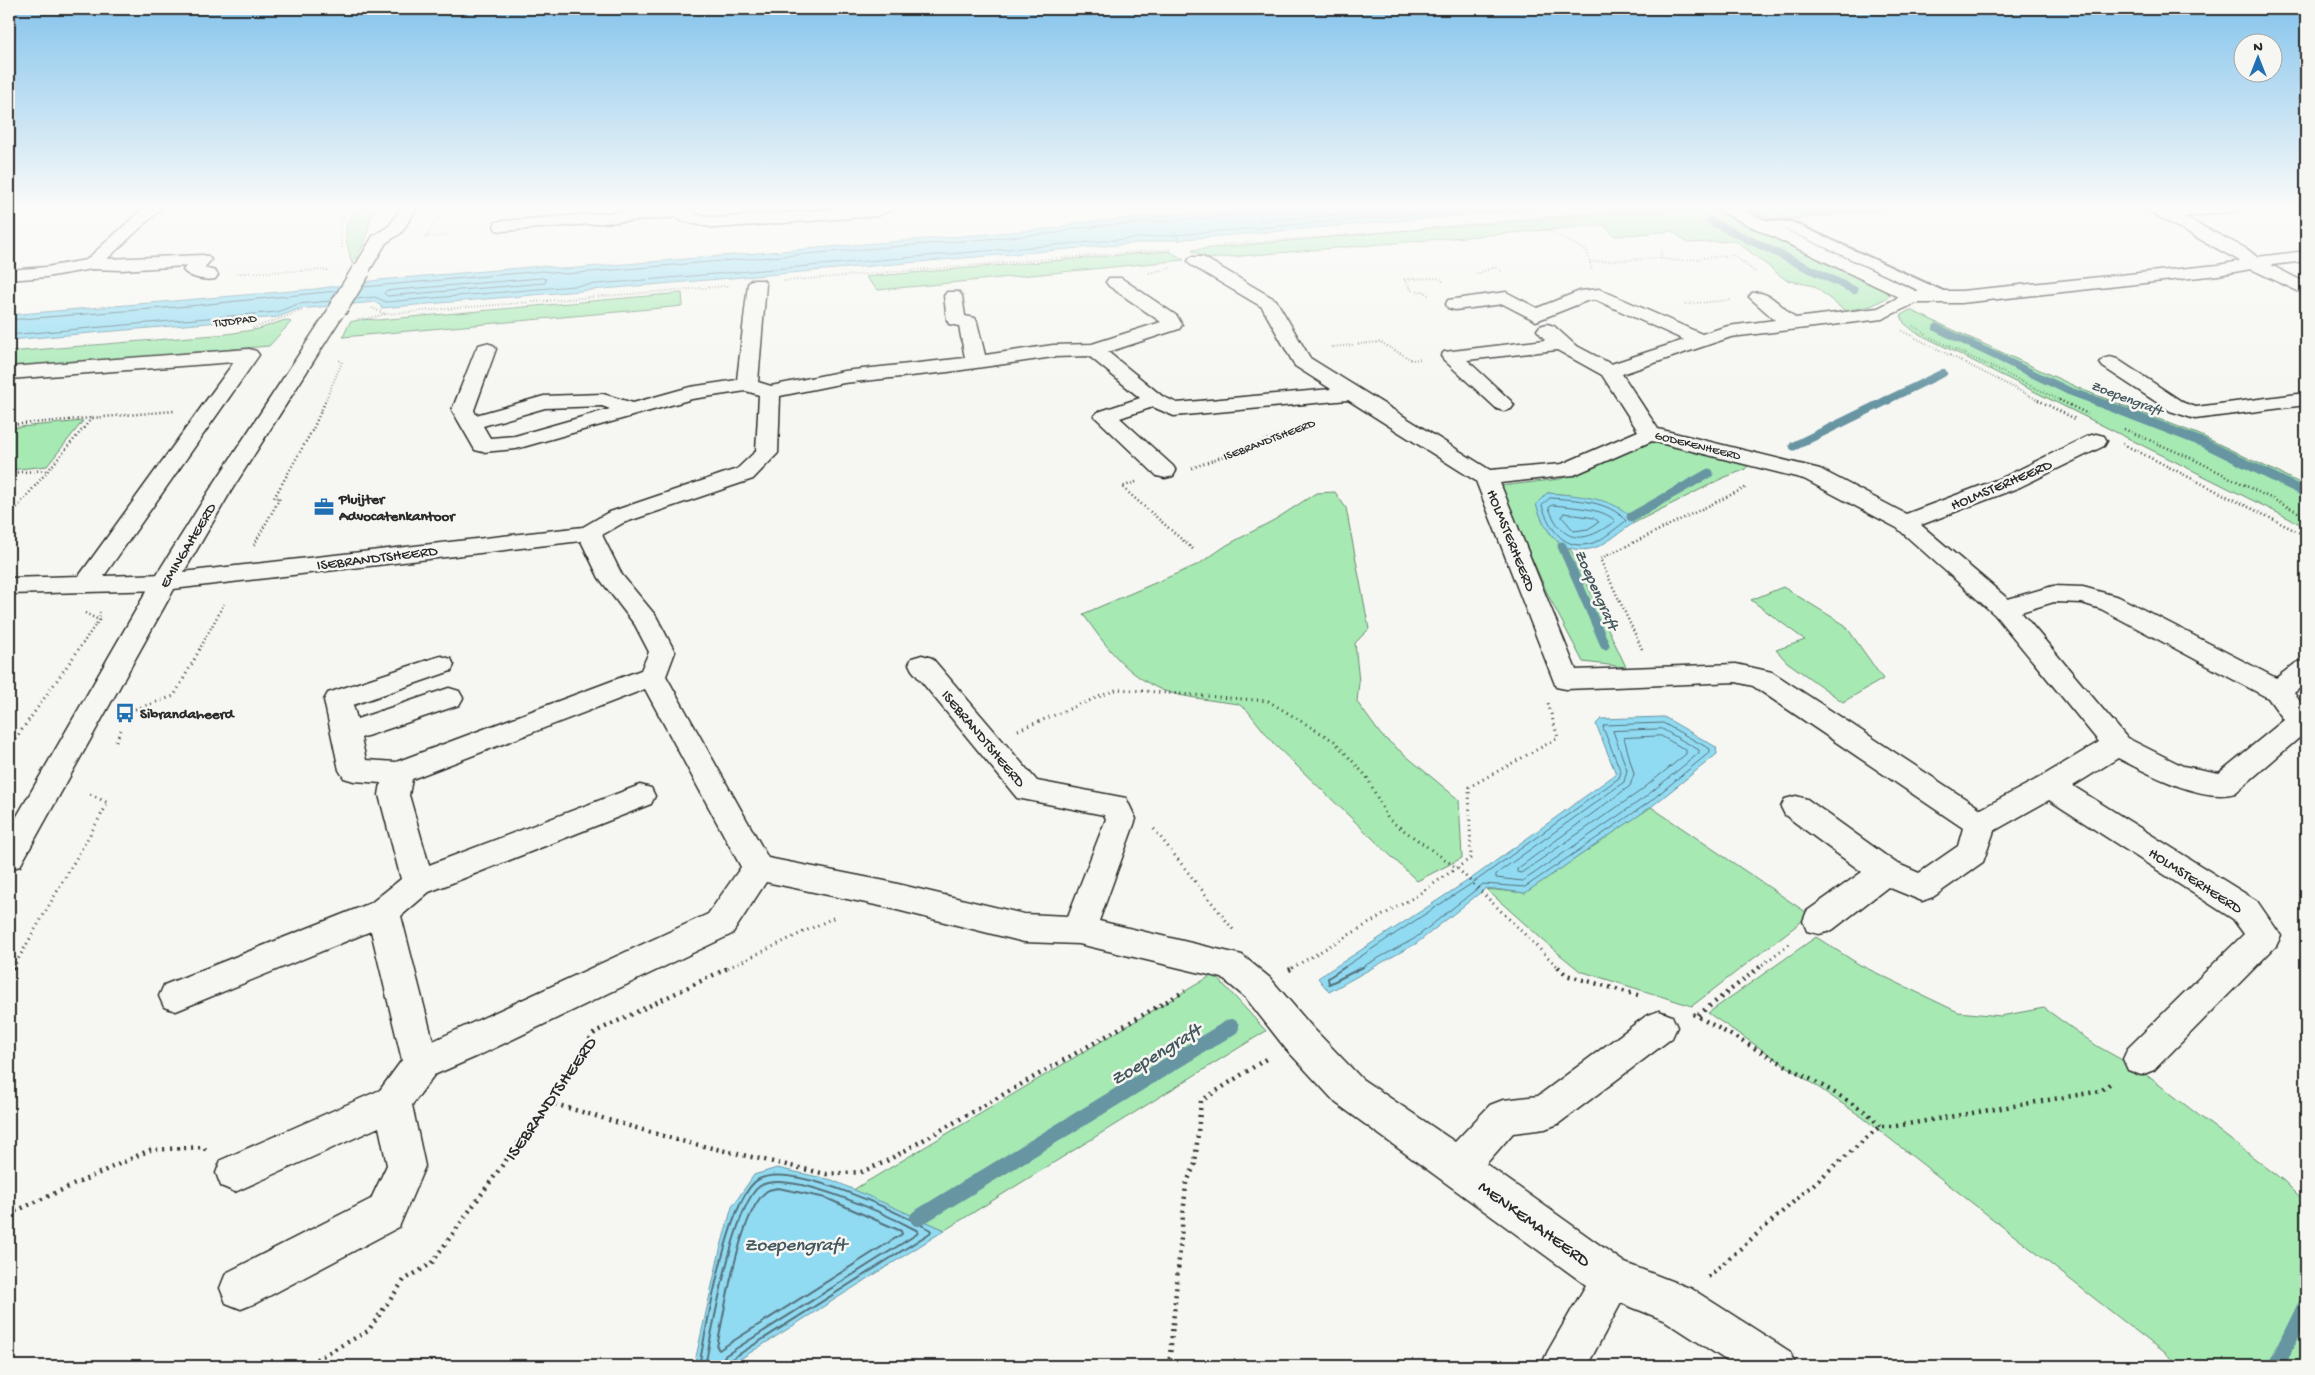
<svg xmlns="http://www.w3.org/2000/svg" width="2315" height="1375" viewBox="0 0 2315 1375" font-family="'Gochi Hand',sans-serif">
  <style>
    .green { fill: #a6e9b3; stroke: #688a6f }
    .water { fill: #91dbf2; stroke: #6895a2 }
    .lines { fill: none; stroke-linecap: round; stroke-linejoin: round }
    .shore-far1 { stroke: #54717b; stroke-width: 1 }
    .shore { stroke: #54717b; stroke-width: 2 }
    .stream-far2 { stroke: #6895a2; stroke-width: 8 }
    .stream-far1 { stroke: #6895a2; stroke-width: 9 }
    .stream { stroke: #6895a2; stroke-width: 16 }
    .service-casing { stroke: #2b2b2b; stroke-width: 4 }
    .minor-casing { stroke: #2b2b2b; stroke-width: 3 }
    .tertiary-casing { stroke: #2b2b2b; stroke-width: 3 }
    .path-far3 { stroke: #2b2b2b; stroke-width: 2; stroke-dasharray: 0.5 2.5; stroke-linecap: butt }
    .path-far2 { stroke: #2b2b2b; stroke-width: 2.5; stroke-dasharray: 1 3; stroke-linecap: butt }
    .path-far1 { stroke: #2b2b2b; stroke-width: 3; stroke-dasharray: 1 4.5; stroke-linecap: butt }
    .path { stroke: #2b2b2b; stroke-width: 4.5; stroke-dasharray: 2 5; stroke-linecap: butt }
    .service { fill: #f6f6f2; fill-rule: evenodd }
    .minor { fill: #f6f6f2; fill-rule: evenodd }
    .tertiary { fill: #f6f6f2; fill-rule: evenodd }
    .tertiary-bridge-casing { stroke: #2b2b2b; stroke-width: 21; stroke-linecap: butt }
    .tertiary-bridge { stroke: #f6f6f2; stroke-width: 18 }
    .labels { text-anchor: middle; stroke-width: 5; stroke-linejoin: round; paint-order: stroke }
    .far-street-label { font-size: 12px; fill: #2b2b2b; stroke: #f6f6f2 }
    .far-water-label { font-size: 14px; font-style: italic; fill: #44575d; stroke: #f6f6f2 }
    .street-label { font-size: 15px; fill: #2b2b2b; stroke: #f6f6f2 }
    .poi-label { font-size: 15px; font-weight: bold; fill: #2b2b2b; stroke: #f6f6f2; text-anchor: start }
    .water-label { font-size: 16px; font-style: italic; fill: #44575d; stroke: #f6f6f2 }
    .near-street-label { font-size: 18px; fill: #2b2b2b; stroke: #f6f6f2 }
    .near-water-label { font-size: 19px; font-style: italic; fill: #44575d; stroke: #f6f6f2 }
  </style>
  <rect width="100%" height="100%" fill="#f6f6f2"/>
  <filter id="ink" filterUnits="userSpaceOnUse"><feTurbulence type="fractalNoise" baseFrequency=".02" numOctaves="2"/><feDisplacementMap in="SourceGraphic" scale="10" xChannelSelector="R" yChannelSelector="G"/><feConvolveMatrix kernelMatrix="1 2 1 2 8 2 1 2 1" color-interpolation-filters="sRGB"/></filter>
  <g filter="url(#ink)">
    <!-- green -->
    <g class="green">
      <path d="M 359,206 L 376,206 L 372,214 L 363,246 L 352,264 C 346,236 339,230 359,206 Z"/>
      <polygon points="1670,206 1709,206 1885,288 1890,296 1871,306 1845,311 1814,286 1786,280 1736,241 1688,243 1672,231 1615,236 1604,225 1207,259 1191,250"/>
      <polygon points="1742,206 1923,206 1773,221"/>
      <polygon points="1169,251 1184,260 878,290 865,277"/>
      <polygon points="682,293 683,306 343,337 350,322 363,319 378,320"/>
      <polygon points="1910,310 2083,390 2200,435 2306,486 2306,527 1915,332 1904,323 1901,315"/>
      <polygon points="285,320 291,322 269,346 9,368 9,352 227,334 259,329"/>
      <polygon points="83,421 47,466 9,470 9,428"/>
      <path d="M 1652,442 L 1750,464 L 1744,470 L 1723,478 L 1634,523 C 1623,499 1571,495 1547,493 L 1536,504 C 1542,522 1552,543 1571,550 L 1626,667 L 1583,662 L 1548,595 L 1500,486 L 1560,479 Z"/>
      <path d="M 1335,492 L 1346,508 L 1369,629 L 1355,643 L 1359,682 L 1357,702 L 1381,735 L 1459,800 L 1462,858 L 1417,881 L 1274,744 L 1247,710 L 1238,704 C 1218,701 1179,697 1162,690 C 1125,674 1105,645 1083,614 L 1199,564 L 1227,545 L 1276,519 L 1316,493 Z"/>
      <polygon points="1783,587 1845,625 1883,679 1843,702 1787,662 1776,650 1805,640 1751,600"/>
      <polygon points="1651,807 1810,915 1692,1006 1580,971 1553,949 1486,889 1525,893"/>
      <polygon points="1816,937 1860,965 1958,1012 2001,1016 2044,1008 2097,1046 2140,1070 2284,1181 2306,1203 2306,1366 2181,1366 1862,1117 1708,1013"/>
      <polygon points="1214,974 1266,1031 945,1230 853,1190"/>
    </g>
    <!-- water -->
    <g class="water">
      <polygon points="1281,206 1571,206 381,308 381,306 375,302 299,309 278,317 9,340 9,315 315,289 379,280 543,266 565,269 1058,228 1075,223"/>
      <path d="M 1547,493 C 1572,495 1622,497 1634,523 C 1622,530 1607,544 1594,548 C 1561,557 1545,531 1536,504 Z"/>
      <polygon points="1664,717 1716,747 1717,754 1651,807 1525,893 1486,888 1417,943 1329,992 1318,978 1475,876 1616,774 1596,724 1601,719"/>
      <polygon points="777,1168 832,1180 945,1230 729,1366 694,1366 720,1250 732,1207 754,1175"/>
    </g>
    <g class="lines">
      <!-- shore-far1 -->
      <g class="shore-far1">
        <polyline points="1264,206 1259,218 1261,221 1442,206"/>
        <polyline points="1271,206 1271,211 1274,213 1356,206"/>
        <polygon points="543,278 546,279 545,283 387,296 384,293 386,291"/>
        <polyline points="363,287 543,271 566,274 1058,233 1076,228 1252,214 1258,206"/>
        <polyline points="356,299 375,297 386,302 1514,206"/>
        <polyline points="9,320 189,306 336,291"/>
        <polyline points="9,335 277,312 298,304 330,301"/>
        <path d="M 1550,498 C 1575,500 1609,500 1626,521 C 1616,528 1604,539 1593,543 C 1564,552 1550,529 1542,506 Z"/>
        <path d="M 1553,505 C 1569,507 1605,508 1615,521 C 1586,543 1563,546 1549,508 Z"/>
        <polygon points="1564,513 1594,518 1599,522 1588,529 1574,531 1562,517"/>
        <polygon points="1662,729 1699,750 1699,753 1644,798 1523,881 1496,878 1496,874 1624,782 1627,770 1613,731"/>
        <polygon points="1661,736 1686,750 1686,754 1639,792 1521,873 1517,872 1517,869 1630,786 1634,774 1624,738"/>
        <polyline points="1343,968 1477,880 1619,778 1621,772 1603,728 1604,725 1663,723 1710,749 1710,752 1648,803 1525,887 1483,884 1414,939 1360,968"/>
      </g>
      <!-- shore -->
      <g class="shore">
        <polyline points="1345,967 1328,978 1329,984 1363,967"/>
        <path d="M 778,1188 L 826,1198 L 901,1231 L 902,1234 L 719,1350 L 717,1347 C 724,1313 740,1210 767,1191 C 770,1189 775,1189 778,1188 Z"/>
        <path d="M 699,1366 C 706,1331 728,1195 759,1179 C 794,1162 897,1212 931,1230 L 930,1233 L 730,1360 L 727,1366"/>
        <path d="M 705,1366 C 712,1332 734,1203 760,1186 C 788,1168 890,1216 918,1231 L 917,1234 L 726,1355 L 722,1359 L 721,1366"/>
      </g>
      <!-- stream-far2 -->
      <g class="stream-far2">
        <polyline points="1710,221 1854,290"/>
        <polyline points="1937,328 2069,391 2096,401"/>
        <polyline points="1885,401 1943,373"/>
      </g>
      <!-- stream-far1 -->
      <g class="stream-far1">
        <polyline points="2093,400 2204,443 2306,493"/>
        <polyline points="1794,446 1888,400"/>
        <polyline points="1631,517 1709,473"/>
        <polyline points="1562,546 1605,645"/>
      </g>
      <!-- stream -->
      <g class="stream">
        <polyline points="918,1218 1231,1027"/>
        <polyline points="2276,1366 2306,1305"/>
      </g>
      <defs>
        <polygon id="service" points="1757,220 1792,222 1952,295 1955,298 1952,301 1942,301 1785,229 1752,227 1750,224 1752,221"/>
        <g id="minor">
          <path d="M 146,206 L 164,206 L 107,259 L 202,255 L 208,256 L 211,260 L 204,268 L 215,271 L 218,275 L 215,279 C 206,281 189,278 183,270 L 186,266 L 121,270 L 92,269 L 46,277 L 9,280 L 9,270 L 46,267 L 86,260 Z"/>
          <polygon points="874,206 896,206 894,209 877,216 715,228 681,221 679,217 502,231 496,230 494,226 496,222 502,221 686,207 692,209 695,214 715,218"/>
          <path d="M 1713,206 L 1735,206 L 1916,291 L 1961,291 L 2218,265 L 2240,261 L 2144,209 L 2142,206 L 2163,206 L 2168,209 L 2190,206 L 2241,206 L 2239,209 L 2233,211 L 2184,217 L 2247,249 L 2257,257 L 2306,251 L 2306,261 L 2271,265 L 2306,283 L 2306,295 L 2251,269 L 2218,275 L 1961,303 L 1916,303 L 1882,319 L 1731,337 L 1622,374 L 1658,429 L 1820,469 L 1906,514 L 2004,477 L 2088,436 L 2096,434 L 2104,436 L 2107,441 L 2104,446 L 2020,487 L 1921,525 L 2008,599 L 2053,586 L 2083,587 L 2119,597 L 2276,678 L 2296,663 L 2306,660 L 2306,683 L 2294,693 L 2306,710 L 2306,732 L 2235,793 C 2202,803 2147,773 2118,758 L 2073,786 L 2257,901 L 2281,936 L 2276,946 L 2154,1070 L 2141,1075 L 2128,1070 L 2123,1059 L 2128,1048 L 2244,934 L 2233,919 L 2049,800 L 1994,831 L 1983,862 L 1933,897 L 1922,901 L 1888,887 L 1831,931 L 1819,934 L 1807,931 L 1803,921 L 1807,911 L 1862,872 L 1785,815 L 1781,807 L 1785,799 L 1796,796 L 1807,799 L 1896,863 L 1919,873 L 1958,846 L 1963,828 L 1753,686 L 1736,682 L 1566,689 L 1556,687 L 1476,481 L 1348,400 L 1174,416 L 1153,407 L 1120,418 L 1173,466 L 1176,471 L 1173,476 L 1165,478 L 1157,476 L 1094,416 L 1098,412 L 1140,398 L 1089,356 L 1053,357 L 948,372 L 844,383 L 780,396 L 778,453 L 753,479 L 623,523 L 602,535 L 622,575 L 656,616 L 675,652 L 666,676 L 768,858 L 885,881 L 1024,914 L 1068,916 L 1106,819 L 1104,815 L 1017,798 L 912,670 L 909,664 L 912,658 L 922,655 L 932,658 L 1037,781 L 1126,798 L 1136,819 L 1099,921 L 1242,955 L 1270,978 L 1312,1027 L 1362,1079 L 1455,1142 L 1490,1105 L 1503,1100 L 1538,1096 L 1646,1016 L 1659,1011 L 1672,1016 L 1677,1027 L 1672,1038 L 1558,1124 L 1545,1129 L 1513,1133 L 1486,1164 L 1625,1263 L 1692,1289 L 1789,1351 L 1796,1366 L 1735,1366 L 1664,1320 L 1621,1303 L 1587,1366 L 1541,1366 L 1548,1351 L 1586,1285 L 1336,1103 L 1286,1049 L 1246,998 L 1222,978 L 1079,944 L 1024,942 L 885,907 L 766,882 L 732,934 L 478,1056 L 434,1075 L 412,1105 L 425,1166 L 399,1227 L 256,1303 L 241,1309 L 226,1303 L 220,1288 L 226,1273 L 371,1199 L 387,1165 L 379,1127 L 235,1192 L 221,1186 L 216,1173 L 221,1160 L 380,1090 L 402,1060 L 371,931 L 176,1011 L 164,1007 L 159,996 L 164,985 L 371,903 L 401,879 L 379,795 L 381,783 L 354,781 L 344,778 L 339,770 L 324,700 L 328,693 L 431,659 L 441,656 L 451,659 L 454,665 L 451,671 L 353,705 L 357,719 L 449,688 L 459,691 L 463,698 L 459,705 L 361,738 L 366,760 L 396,762 L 641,670 L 649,652 L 635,625 L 599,578 L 581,541 L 165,590 L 9,594 L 9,578 L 79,576 L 234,362 L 9,379 L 9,367 L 249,349 L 256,351 L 259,355 L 104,576 L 165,574 L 583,527 L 607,513 L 737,469 L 756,451 L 759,395 L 746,391 L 692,399 L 516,449 L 483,452 L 475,450 L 452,410 L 476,349 L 479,345 L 486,343 L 493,345 L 496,349 L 474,410 L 476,415 L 544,396 L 603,394 L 633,403 L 690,387 L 737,380 L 748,284 L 751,280 L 763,280 L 766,284 L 758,382 L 771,386 L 844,371 L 965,358 L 959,326 L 949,324 L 947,320 L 944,296 L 947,292 L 959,292 L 962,296 L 965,316 L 975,318 L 977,322 L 985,355 L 1053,345 L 1092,344 L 1161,322 L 1109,286 L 1106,282 L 1109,278 L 1121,278 L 1177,316 L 1182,325 L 1179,329 L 1108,352 L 1162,396 L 1177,403 L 1331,389 L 1295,366 L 1262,307 L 1191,265 L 1188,261 L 1191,257 L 1203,257 L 1276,300 L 1310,358 L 1490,470 L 1562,464 L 1638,431 L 1602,375 L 1557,350 L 1467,360 L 1511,401 L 1514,405 L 1511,409 L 1504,411 L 1497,409 L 1444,360 L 1441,356 L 1444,352 L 1545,340 L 1537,330 L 1540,326 L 1547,324 L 1554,326 L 1575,345 L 1611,364 L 1684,340 L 1596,300 L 1589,300 L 1536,321 L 1503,304 L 1455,310 L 1448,308 L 1446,304 L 1448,300 L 1506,292 L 1537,308 L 1580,291 L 1599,289 L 1702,334 L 1728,326 L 1775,320 L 1749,297 L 1752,293 C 1768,289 1783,308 1795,318 L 1878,308 L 1899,297 L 1715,209 ZM 602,406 L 610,409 L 515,436 L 490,438 L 483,426 L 545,408 ZM 1652,441 L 1804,479 L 1897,528 L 1995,615 L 2099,742 L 2039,778 L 1981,809 L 1772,672 L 1736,664 L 1576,670 L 1500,483 L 1574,475 ZM 2054,602 L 2082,603 L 2101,609 L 2268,698 L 2284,720 L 2219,773 L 2183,766 L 2127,738 L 2021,612 ZM 645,689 L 741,867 L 708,914 L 433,1041 L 401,916 L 429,892 L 651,804 L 655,796 L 651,788 L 640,785 L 429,865 L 409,795 L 412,779 Z"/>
          <polygon points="2110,357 2117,359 2184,403 2196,407 2306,393 2306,405 2195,419 2170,411 2103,367 2100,363 2103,359"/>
        </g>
        <g id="tertiary">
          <polygon points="402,206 418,206 401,233 386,243 367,275 355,275 352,271 373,236 389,226"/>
          <polygon points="337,304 344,306 346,310 231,491 178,582 20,866 9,869 9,830 152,582 209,491 328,310 330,306"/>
        </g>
      </defs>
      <!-- service casing -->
      <use href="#service" class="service-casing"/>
      <!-- minor casing -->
      <use href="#minor" class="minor-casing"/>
      <!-- tertiary casing -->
      <use href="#tertiary" class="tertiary-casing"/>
      <!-- path-far3 -->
      <g class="path-far3">
        <polyline points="1156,206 1164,212 1180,242"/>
        <polyline points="1532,221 1587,251 1592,271"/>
        <polyline points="426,237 450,235"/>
        <polyline points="422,238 426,237 447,206"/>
        <polyline points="1223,245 1695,208"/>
        <polyline points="342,248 340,223 353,206"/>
        <polyline points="1660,258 1662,250"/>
        <polyline points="1590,262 1660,258 1675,261 1734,255 1756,273"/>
        <polyline points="237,273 328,270"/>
        <polyline points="1149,273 1170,268"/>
        <polyline points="1476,274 1495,267 1502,271"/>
        <polyline points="784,281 1172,249"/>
        <polyline points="1428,295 1424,291 1413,292 1404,279 1439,278 1444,282"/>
        <polyline points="1685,304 1731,300"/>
        <polyline points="372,308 385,314 728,286"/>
        <polyline points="364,320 385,314"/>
        <polyline points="1913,326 1932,338 2062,401"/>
        <polyline points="253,328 304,310"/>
        <polyline points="1902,331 2040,401"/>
        <polyline points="1358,344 1380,342 1412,360 1422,359"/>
        <polyline points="1331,347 1353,345"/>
        <polyline points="325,401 342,362 338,360"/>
      </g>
      <!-- path-far2 -->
      <g class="path-far2">
        <polyline points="2038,400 2075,419"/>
        <polyline points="2059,400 2088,414"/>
        <polyline points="9,425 174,411"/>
        <polyline points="2124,429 2193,459 2306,516"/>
        <polyline points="2123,444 2306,536"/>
        <polyline points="1192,468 1306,425"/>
        <polyline points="9,473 48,470"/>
        <polyline points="1136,482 1122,487 1195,551"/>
        <polyline points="9,517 92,418"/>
        <polyline points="254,545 280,498 274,498 313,429 326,400"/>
        <polyline points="85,613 99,620"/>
        <polyline points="1642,649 1600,559 1747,487"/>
        <polyline points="78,650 99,620 100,612"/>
        <polyline points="199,650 224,604"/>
      </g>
      <!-- path-far1 -->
      <g class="path-far1">
        <polyline points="130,711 174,696 200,649"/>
        <polyline points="1018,730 1118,689 1268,701 1334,741 1367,777 1388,819 1457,868 1559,968"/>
        <polyline points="116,741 121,730"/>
        <polyline points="9,748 79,649"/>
        <polyline points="1154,829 1235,932"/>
        <polyline points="13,968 108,803 90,794"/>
        <polyline points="728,968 835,917"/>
        <polyline points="1292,968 1416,896 1471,858 1469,787 1558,738 1548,703"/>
        <polyline points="1758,968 1792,942"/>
      </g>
      <!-- path -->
      <g class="path">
        <polyline points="1558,967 1566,975 1641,996"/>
        <polyline points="1289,970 1294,967"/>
        <polyline points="9,975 14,967"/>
        <polyline points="1693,1014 1830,1090 1867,1113 1880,1126"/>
        <polyline points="1698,1015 1760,967"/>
        <polyline points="548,1102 677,1140 826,1174 861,1172 883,1163 1185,991"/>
        <polyline points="9,1214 150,1150 203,1147 206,1150"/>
        <polyline points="1708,1277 1880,1126 1896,1126 2101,1091 2113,1081"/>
        <polyline points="304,1366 368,1331 404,1280 431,1264 548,1102 595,1032 730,967"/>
        <polyline points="1169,1366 1186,1184 1195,1164 1201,1101 1269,1057"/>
      </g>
      <!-- service -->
      <use href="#service" class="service"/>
      <!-- minor -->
      <use href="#minor" class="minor"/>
      <!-- tertiary -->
      <use href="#tertiary" class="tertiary"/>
      <defs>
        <polyline id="tertiary-bridge" points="337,310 361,271"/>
      </defs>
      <!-- tertiary-bridge casing -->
      <use href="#tertiary-bridge" class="tertiary-bridge-casing"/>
      <!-- tertiary-bridge -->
      <use href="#tertiary-bridge" class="tertiary-bridge"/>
    </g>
  </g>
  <!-- sky -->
  <linearGradient id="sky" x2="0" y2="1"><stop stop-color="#85c4ec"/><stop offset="0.52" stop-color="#fbfbf9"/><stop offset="1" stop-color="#fbfbf9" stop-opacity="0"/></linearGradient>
  <rect width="2315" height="399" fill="url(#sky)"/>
  <!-- icons -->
  <defs>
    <symbol id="office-bare" viewBox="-9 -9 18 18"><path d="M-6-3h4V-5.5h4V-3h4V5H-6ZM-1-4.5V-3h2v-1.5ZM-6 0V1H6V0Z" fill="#1f6fb2" stroke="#f6f6f2" stroke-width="2.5" paint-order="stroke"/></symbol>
    <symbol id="bus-bare" viewBox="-9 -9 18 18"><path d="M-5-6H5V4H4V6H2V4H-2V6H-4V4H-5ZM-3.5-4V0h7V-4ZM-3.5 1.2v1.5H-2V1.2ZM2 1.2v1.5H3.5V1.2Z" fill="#1f6fb2" stroke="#f6f6f2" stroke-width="2.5" paint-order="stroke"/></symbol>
  </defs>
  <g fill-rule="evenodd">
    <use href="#office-bare" x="310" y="493" width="28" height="28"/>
    <use href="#bus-bare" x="111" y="699" width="28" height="28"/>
  </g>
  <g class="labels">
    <!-- far-street labels -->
    <g class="far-street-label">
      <text transform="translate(235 320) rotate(-7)" y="4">TIJDPAD</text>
      <text transform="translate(1269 439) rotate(-21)" y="4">ISEBRANDTSHEERD</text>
      <text transform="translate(1698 445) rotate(14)" y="4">GODEKENHEERD</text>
    </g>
    <!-- far-water labels -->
    <g class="far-water-label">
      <text transform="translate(2127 397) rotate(21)" y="5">Zoepengraft</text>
    </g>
    <!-- street labels -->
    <g class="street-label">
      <text transform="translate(2001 484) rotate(-23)" y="5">HOLMSTERHEERD</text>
      <text transform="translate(1512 540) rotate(68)" y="5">HOLMSTERHEERD</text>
      <text transform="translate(187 545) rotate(-59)" y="5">EMINGAHEERD</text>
      <text transform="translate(377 557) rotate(-7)" y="5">ISEBRANDTSHEERD</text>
      <text transform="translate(984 738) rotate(50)" y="5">ISEBRANDTSHEERD</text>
      <text transform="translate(2196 880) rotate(33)" y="5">HOLMSTERHEERD</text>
    </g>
    <!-- poi labels -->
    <g class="poi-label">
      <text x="339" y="503">Pluijter<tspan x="339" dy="17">Advocatenkantoor</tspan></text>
      <text x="140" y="718">Sibrandaheerd</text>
    </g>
    <!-- water labels -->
    <g class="water-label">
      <text transform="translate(1598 589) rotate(66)" y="6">Zoepengraft</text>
    </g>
    <!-- near-street labels -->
    <g class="near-street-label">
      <text transform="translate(550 1098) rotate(-55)" y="6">ISEBRANDTSHEERD</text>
      <text transform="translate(1535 1223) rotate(36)" y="6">MENKEMAHEERD</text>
    </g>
    <!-- near-water labels -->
    <g class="near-water-label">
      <text transform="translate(1155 1053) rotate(-31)" y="7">Zoepengraft</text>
      <text x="795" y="1250">Zoepengraft</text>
    </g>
  </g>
  <!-- margin -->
  <rect width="2315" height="1375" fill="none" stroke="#f6f6f2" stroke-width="30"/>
  <rect x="15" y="15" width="2285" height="1345" fill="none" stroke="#2b2b2b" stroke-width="2" filter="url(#ink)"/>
  <!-- north arrow -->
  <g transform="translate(2258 58)"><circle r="24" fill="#f6f6f2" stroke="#a5a5a2"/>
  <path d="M0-4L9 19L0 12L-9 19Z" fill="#1f6fb2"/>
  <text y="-8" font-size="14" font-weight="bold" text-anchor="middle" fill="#2b2b2b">N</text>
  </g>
</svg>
